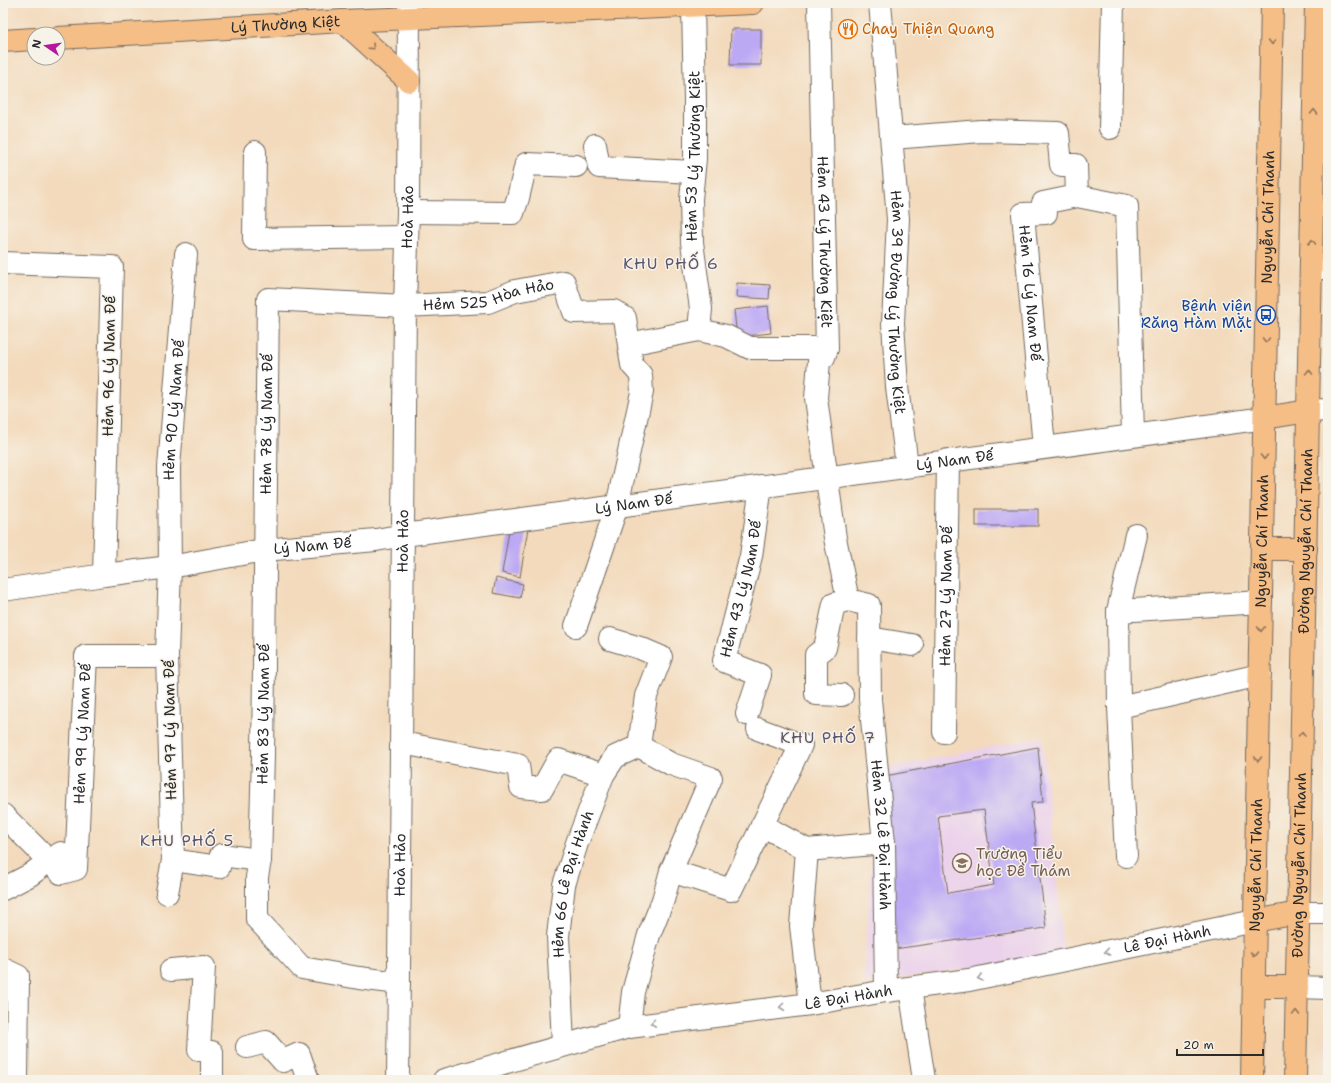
<svg xmlns="http://www.w3.org/2000/svg" width="1331" height="1083" viewBox="0 0 1331 1083" font-family="'Shantell Sans',sans-serif">
  <style>
    .built { fill: #ebd1eb }
    .building { fill: #bca9f4; fill-rule: evenodd }
    .lines { fill: none; stroke-linecap: round; stroke-linejoin: round }
    .minor-casing { stroke: #71685e; stroke-width: 24 }
    .major-casing { stroke: #71685e; stroke-width: 24 }
    .minor { stroke: #fff; stroke-width: 22 }
    .major { stroke: #f6be87; stroke-width: 22 }
    .oneway { stroke: #907459 }
    .oneway2 { stroke: #a0a0a0 }
    .labels { text-anchor: middle; stroke-width: 3; stroke-linejoin: round; paint-order: stroke }
    .street-label { font-size: 15px; fill: #2b2b2b; stroke: #f7f3e8 }
    .food-label { font-size: 15px; fill: #c56008; stroke: #f7f3e8; text-anchor: start }
    .transit-label { font-size: 15px; fill: #164399; stroke: #f7f3e8; text-anchor: end }
    .education-label { font-size: 15px; fill: #785e54; stroke: #f7f3e8; text-anchor: start }
    .neighbourhood-label { font-size: 16px; letter-spacing: 1px; fill: #5e5771; stroke: #f7f3e8 }
  </style>
  <rect width="100%" height="100%" fill="#f7f3e8"/>
  <filter id="ink" filterUnits="userSpaceOnUse"><feTurbulence type="fractalNoise" baseFrequency=".025" numOctaves="2"/><feDisplacementMap in="SourceGraphic" scale="8" xChannelSelector="R" yChannelSelector="G"/><feConvolveMatrix kernelMatrix="1 2 1 2 8 2 1 2 1" color-interpolation-filters="sRGB"/></filter>
  <filter id="wash" filterUnits="userSpaceOnUse"><feTurbulence type="fractalNoise" baseFrequency=".012" numOctaves="4" result="noise"/><feDisplacementMap in="SourceGraphic" scale="16" xChannelSelector="R" yChannelSelector="G"/><feGaussianBlur stdDeviation="0.9" result="paint"/><feColorMatrix in="noise" values="0 0 0 0 0 0 0 0 0 0 0 0 0 0 0 0 0 1.4 0 .05"/><feComposite in="paint" operator="in"/></filter>
  <g filter="url(#wash)">
    <rect width="100%" height="100%" fill="#f3dabc"/>
    <!-- built -->
    <g class="built">
      <polygon points="1042,737 1064,955 864,983 876,770"/>
      <polygon points="1328,988 1328,1080 1325,1080"/>
    </g>
    <g id="blocks">
      <!-- building -->
      <g class="building">
        <polygon points="731,29 761,29 761,65 730,65"/>
        <polygon points="737,283 770,285 769,299 736,297"/>
        <polygon points="768,306 771,333 737,337 734,310"/>
        <rect x="976" y="509" width="62" height="17"/>
        <polygon points="510,525 528,528 520,577 502,573"/>
        <polygon points="496,578 523,584 520,598 493,593"/>
        <path d="M 1038,747 L 1043,802 L 1031,803 L 1046,928 L 894,949 L 885,776 ZM 984,810 L 994,885 L 948,893 L 938,816 Z"/>
      </g>
    </g>
  </g>
  <g filter="url(#ink)">
    <use href="#blocks" fill-opacity="0" stroke="#71685e" stroke-width="1"/>
    <g class="lines">
      <defs>
        <g id="minor">
          <path id="s1" d="M 819,3 L 827,348 L 824,357 L 819,361 L 816,398 L 835,538 L 848,600 L 834,604 L 825,648 L 816,655 L 816,694 L 842,695"/>
          <path id="s2" d="M 880,3 L 898,219 L 893,323 L 897,387 L 907,466"/>
          <polyline points="1110,128 1113,3"/>
          <path id="s3" d="M 892,138 L 981,131 L 1058,133 L 1061,165 L 1076,165 L 1077,196 L 1043,203 L 1046,213 L 1023,214 L 1044,447"/>
          <polyline points="595,145 599,167 693,172"/>
          <polyline points="255,152 254,239 407,237"/>
          <polyline points="1077,196 1127,206 1133,435"/>
          <polyline points="408,212 513,213 518,198 526,164 576,166"/>
          <polyline points="3,263 112,267 104,575"/>
          <polyline points="1311,268 1328,268"/>
          <polyline points="699,330 726,336 750,348 827,348"/>
          <path id="s4" d="M 629,344 L 699,330 L 701,309 L 692,242 L 691,199 L 695,159 L 695,101 L 693,5"/>
          <polyline points="1308,411 1328,410"/>
          <path id="s5" d="M 3,590 L 104,575 L 170,567 L 264,550 L 376,540 L 404,535 L 1265,418"/>
          <path id="s6" d="M 848,600 L 869,605 L 870,699 L 884,843 L 886,991"/>
          <polyline points="1118,611 1261,602"/>
          <polyline points="869,638 912,645"/>
          <polyline points="1119,707 1118,611 1136,535"/>
          <path id="s7" d="M 747,714 L 760,675 L 724,661 L 751,556 L 761,486"/>
          <path id="s8" d="M 944,732 L 948,460"/>
          <polyline points="402,743 518,765 521,787 542,789 558,760 603,775"/>
          <path id="s9" d="M 3,815 L 61,873 L 76,869 L 86,656 L 167,656"/>
          <polyline points="762,825 807,850 801,926 810,1004"/>
          <polyline points="807,850 884,843"/>
          <polyline points="1126,856 1119,707 1260,675"/>
          <polyline points="173,860 219,867 221,855 260,860"/>
          <polyline points="671,871 731,890 801,745 758,729"/>
          <polyline points="3,889 30,875 49,861 61,853"/>
          <path id="s10" d="M 167,893 L 173,860 L 167,656 L 170,567 L 169,467 L 186,254"/>
          <polyline points="1298,913 1328,913"/>
          <polyline points="3,969 18,976 17,1080"/>
          <polyline points="171,970 204,967 199,1050 212,1052 212,1080"/>
          <path id="s11" d="M 399,983 L 359,978 L 302,968 L 257,919 L 257,877 L 260,860 L 263,756 L 268,299 L 405,306 L 488,302 L 515,291 L 564,282 L 574,312 L 614,311 L 625,318 L 632,365 L 641,375 L 642,392 L 617,506 L 576,626"/>
          <polyline points="1297,987 1328,988"/>
          <polyline points="910,988 924,1080"/>
          <polyline points="629,1027 633,992 649,935 663,900 671,871 711,778 671,764 639,746"/>
          <path id="s12" d="M 563,1045 L 558,936 L 564,885 L 577,843 L 603,775 L 615,757 L 639,746 L 646,696 L 661,657 L 640,648 L 610,639"/>
          <polyline points="247,1047 266,1042 283,1061 299,1054 308,1080"/>
          <path id="s13" d="M 398,1080 L 405,306 L 408,212 L 409,3"/>
          <path id="s14" d="M 444,1080 L 629,1027 L 810,1004 L 886,991 L 969,980 L 1255,921"/>
        </g>
        <g id="major">
          <polyline points="343,21 409,81"/>
          <path id="s15" d="M 58,38 L 343,21 L 753,3"/>
          <polyline points="3,41 34,39"/>
          <polyline points="1265,418 1308,411"/>
          <polyline points="1262,549 1306,549"/>
          <polyline points="1255,921 1298,913"/>
          <polyline points="1254,987 1297,987"/>
          <path id="s16" d="M 1252,1080 L 1272,3"/>
          <path id="s17" d="M 1295,1080 L 1316,3"/>
        </g>
      </defs>
      <!-- minor casing -->
      <use href="#minor" class="minor-casing"/>
      <!-- major casing -->
      <use href="#major" class="major-casing"/>
      <!-- minor -->
      <use href="#minor" class="minor"/>
      <!-- major -->
      <use href="#major" class="major"/>
    </g>
    <!-- one-way arrows -->
    <defs><path id="oneway-chevron" d="M-2-3.5L2.5 0L-2 3.5" fill="none" stroke-width="1.6" stroke-linecap="round" stroke-linejoin="round"/></defs>
    <g class="oneway">
      <use href="#oneway-chevron" transform="translate(1272 42) rotate(91)"/>
      <use href="#oneway-chevron" transform="translate(372 47) rotate(43)"/>
      <use href="#oneway-chevron" transform="translate(1314 112) rotate(-89)"/>
      <use href="#oneway-chevron" transform="translate(1312 242) rotate(-89)"/>
      <use href="#oneway-chevron" transform="translate(1266 340) rotate(91)"/>
      <use href="#oneway-chevron" transform="translate(1309 372) rotate(-89)"/>
      <use href="#oneway-chevron" transform="translate(1264 457) rotate(91)"/>
      <use href="#oneway-chevron" transform="translate(1261 629) rotate(91)"/>
      <use href="#oneway-chevron" transform="translate(1302 734) rotate(-89)"/>
      <use href="#oneway-chevron" transform="translate(1258 759) rotate(91)"/>
      <use href="#oneway-chevron" transform="translate(1254 954) rotate(91)"/>
      <use href="#oneway-chevron" transform="translate(1296 1013) rotate(-89)"/>
    </g>
    <g class="oneway2">
      <use href="#oneway-chevron" transform="translate(1107 952) rotate(168)"/>
      <use href="#oneway-chevron" transform="translate(980 978) rotate(168)"/>
      <use href="#oneway-chevron" transform="translate(782 1007) rotate(173)"/>
      <use href="#oneway-chevron" transform="translate(653 1023) rotate(173)"/>
    </g>
  </g>
  <!-- icons -->
  <defs>
    <symbol id="restaurant-ring" viewBox="-11 -11 22 22"><circle r="9.5" fill="#f7f3e8" stroke="#e8710a" stroke-width="1.5"/><path d="M-5-6h1v4h1v-4h1v4h1v-4h1v5L-1.5 .5V6h-2V.5L-5-1ZM5-6V6H3V1.5H1.5Q1.5-4 5-6Z" fill="#e8710a"/></symbol>
    <symbol id="bus-ring" viewBox="-11 -11 22 22"><circle r="9.5" fill="#f7f3e8" stroke="#1a4fb4" stroke-width="1.5"/><path d="M-5-6H5V4H4V6H2V4H-2V6H-4V4H-5ZM-3.5-4V0h7V-4ZM-3.5 1.2v1.5H-2V1.2ZM2 1.2v1.5H3.5V1.2Z" fill="#1a4fb4"/></symbol>
    <symbol id="school-ring" viewBox="-11 -11 22 22"><circle r="9.5" fill="#f7f3e8" stroke="#8d6e63" stroke-width="1.5"/><path d="M0-5L7-2L0 1L-7-2ZM-4 1L0 2.5L4 1V4Q0 6-4 4Z" fill="#8d6e63"/></symbol>
  </defs>
  <g fill-rule="evenodd">
    <use href="#restaurant-ring" x="837" y="18" width="22" height="22"/>
    <use href="#bus-ring" x="1255" y="304" width="22" height="22"/>
    <use href="#school-ring" x="951" y="852" width="22" height="22"/>
  </g>
  <g class="labels">
    <!-- street labels -->
    <g class="street-label">
      <text dy="5" stroke="none"><textPath href="#s15" startOffset="228">Lý Thường Kiệt</textPath></text>
      <text dy="5" stroke="none"><textPath href="#s4" startOffset="246">Hẻm 53 Lý Thường Kiệt</textPath></text>
      <text dy="5" stroke="none"><textPath href="#s13" startOffset="863">Hoà Hảo</textPath></text>
      <text dy="5" stroke="none"><textPath href="#s16" startOffset="863">Nguyễn Chí Thanh</textPath></text>
      <text dy="5" stroke="none"><textPath href="#s1" startOffset="239">Hẻm 43 Lý Thường Kiệt</textPath></text>
      <text dy="5" stroke="none"><textPath href="#s3" startOffset="392">Hẻm 16 Lý Nam Đế</textPath></text>
      <text dy="5" stroke="none"><textPath href="#s11" startOffset="1007">Hẻm 525 Hòa Hảo</textPath></text>
      <text dy="5" stroke="none"><textPath href="#s2" startOffset="300">Hẻm 39 Đường Lý Thường Kiệt</textPath></text>
      <text transform="translate(109 366) rotate(-89)" y="5">Hẻm 96 Lý Nam Đế</text>
      <text dy="5" stroke="none"><textPath href="#s10" startOffset="484">Hẻm 90 Lý Nam Đế</textPath></text>
      <text dy="5" stroke="none"><textPath href="#s11" startOffset="660">Hẻm 78 Lý Nam Đế</textPath></text>
      <text dy="5" stroke="none"><textPath href="#s5" startOffset="961">Lý Nam Đế</textPath></text>
      <text dy="5" stroke="none"><textPath href="#s5" startOffset="637">Lý Nam Đế</textPath></text>
      <text dy="5" stroke="none"><textPath href="#s13" startOffset="539">Hoà Hảo</textPath></text>
      <text dy="5" stroke="none"><textPath href="#s16" startOffset="539">Nguyễn Chí Thanh</textPath></text>
      <text dy="5" stroke="none"><textPath href="#s17" startOffset="539">Đường Nguyễn Chí Thanh</textPath></text>
      <text dy="5" stroke="none"><textPath href="#s5" startOffset="313">Lý Nam Đế</textPath></text>
      <text dy="5" stroke="none"><textPath href="#s7" startOffset="154">Hẻm 43 Lý Nam Đế</textPath></text>
      <text dy="5" stroke="none"><textPath href="#s8" startOffset="136">Hẻm 27 Lý Nam Đế</textPath></text>
      <text dy="5" stroke="none"><textPath href="#s11" startOffset="370">Hẻm 83 Lý Nam Đế</textPath></text>
      <text transform="translate(170 730) rotate(-91)" y="5">Hẻm 97 Lý Nam Đế</text>
      <text dy="5" stroke="none"><textPath href="#s9" startOffset="233">Hẻm 99 Lý Nam Đế</textPath></text>
      <text dy="5" stroke="none"><textPath href="#s6" startOffset="252">Hẻm 32 Lê Đại Hành</textPath></text>
      <text dy="5" stroke="none"><textPath href="#s13" startOffset="215">Hoà Hảo</textPath></text>
      <text dy="5" stroke="none"><textPath href="#s16" startOffset="215">Nguyễn Chí Thanh</textPath></text>
      <text dy="5" stroke="none"><textPath href="#s17" startOffset="215">Đường Nguyễn Chí Thanh</textPath></text>
      <text dy="5" stroke="none"><textPath href="#s12" startOffset="163">Hẻm 66 Lê Đại Hành</textPath></text>
      <text dy="5" stroke="none"><textPath href="#s14" startOffset="738">Lê Đại Hành</textPath></text>
      <text dy="5" stroke="none"><textPath href="#s14" startOffset="414">Lê Đại Hành</textPath></text>
    </g>
    <!-- food labels -->
    <g class="food-label">
      <text x="862" y="34">Chay Thiện Quang</text>
    </g>
    <!-- transit labels -->
    <g class="transit-label">
      <text x="1252" y="311">Bệnh viện<tspan x="1252" dy="17">Răng Hàm Mặt</tspan></text>
    </g>
    <!-- education labels -->
    <g class="education-label">
      <text x="976" y="859">Trường Tiểu<tspan x="976" dy="17">học Đề Thám</tspan></text>
    </g>
    <!-- neighbourhood labels -->
    <g class="neighbourhood-label">
      <text x="671" y="269">KHU PHỐ 6</text>
      <text x="828" y="743">KHU PHỐ 7</text>
      <text x="187" y="846">KHU PHỐ 5</text>
    </g>
  </g>
  <!-- margin -->
  <rect width="1331" height="1083" fill="none" stroke="#f7f3e8" stroke-width="16"/>
  <!-- north arrow -->
  <g transform="translate(46 46) rotate(283)"><circle r="19" fill="#f7f3e8" stroke="#a5a39c"/>
  <path d="M0-3L7 15L0 10L-7 15Z" fill="#b5179e"/>
  <text y="-6" font-size="11" font-weight="bold" text-anchor="middle" fill="#2b2b2b">N</text>
  </g>
  <!-- scale -->
  <path d="M1177 1049v6h86v-6" fill="none" stroke="#2b2b2b" stroke-width="2"/>
  <text x="1183" y="1049" font-size="12" fill="#2b2b2b" stroke="#f7f3e8" stroke-width="3" paint-order="stroke">20 m</text>
</svg>
